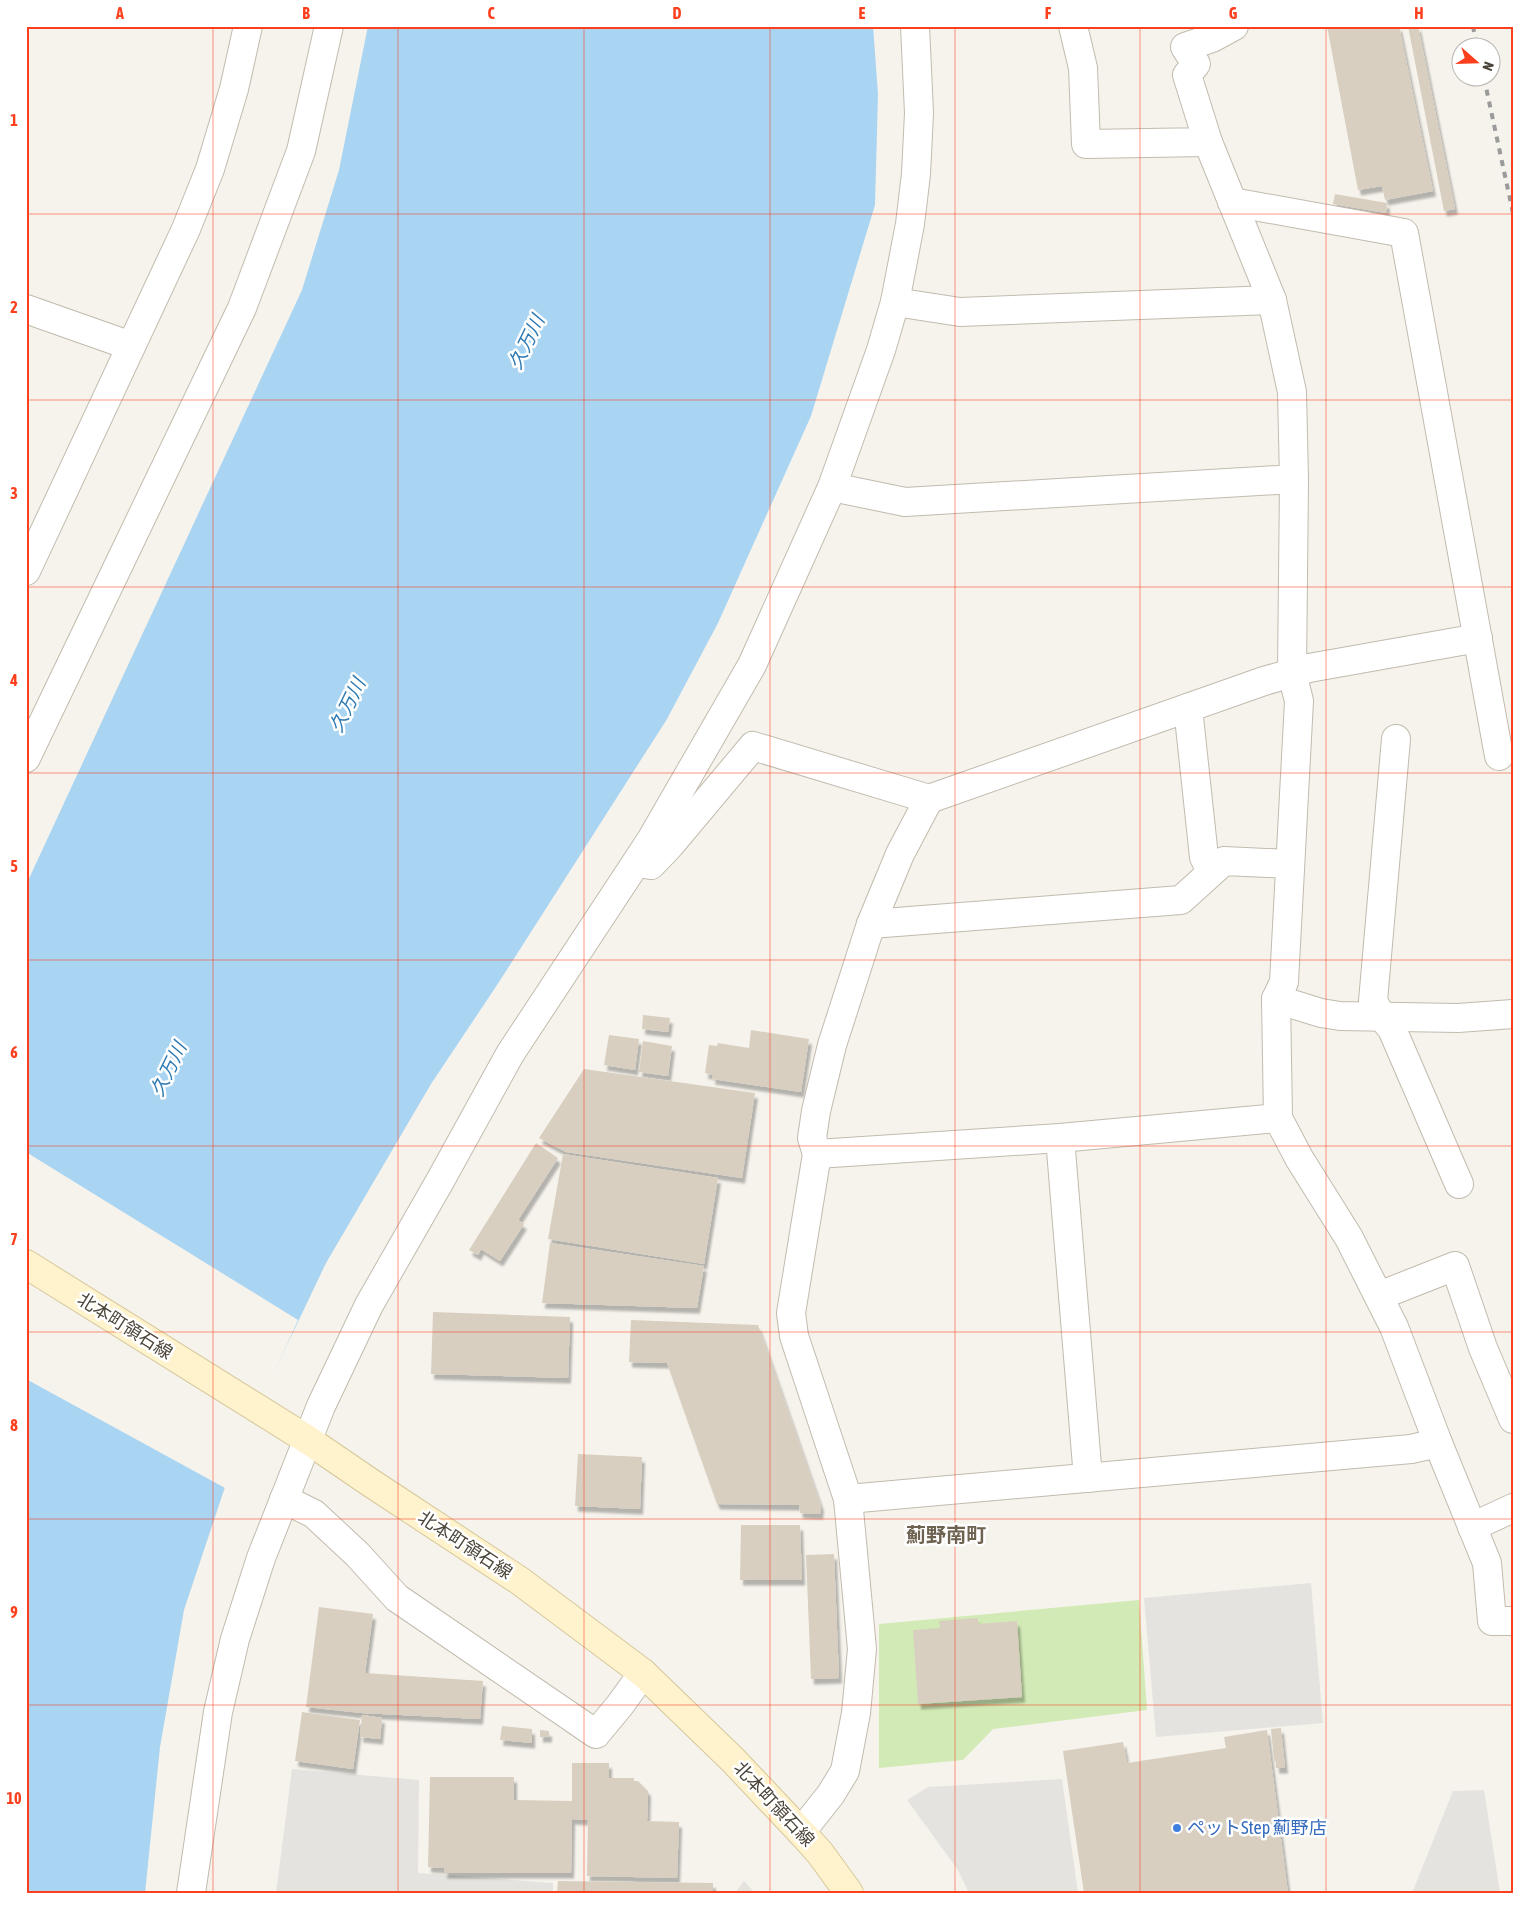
<svg xmlns="http://www.w3.org/2000/svg" width="1539" height="1919" viewBox="0 0 1539 1919" font-family="'Asap Condensed','Noto Sans JP',sans-serif">
  <style>
    .green { fill: #d2eab5 }
    .parking { fill: #e5e3e0 }
    .water { fill: #a9d4f2 }
    .pier { fill: #f6f3ec }
    .building { fill: #d8cfc1; filter: url(#shadow) }
    .lines { fill: none; stroke-linecap: round; stroke-linejoin: round }
    .street-casing { stroke: #c2bbae; stroke-width: 30 }
    .secondary-casing { stroke: #d6c79b; stroke-width: 30 }
    .street { stroke: #fff; stroke-width: 28 }
    .secondary { stroke: #fff3cd; stroke-width: 28 }
    .rail { stroke: #9a9a9a; stroke-width: 4; stroke-dasharray: 6 6; stroke-linecap: butt }
    .grid { fill: none; stroke: #fc3f1d; stroke-width: 1; stroke-opacity: 0.55 }
    .shop-dot { fill: #3f7fe0; stroke: #fff; stroke-width: 2 }
    .labels { text-anchor: middle; stroke-width: 5; stroke-linejoin: round; paint-order: stroke }
    .street-label { font-size: 18px; fill: #4b4439; stroke: #fff }
    .shop-label { font-size: 18px; fill: #366cbe; stroke: #fff; text-anchor: start }
    .water-label { font-size: 19px; font-style: italic; fill: #2e7ab2; stroke: #fff }
    .quarter-label { font-size: 20px; font-weight: bold; fill: #6e6250; stroke: #fff }
    .neatline { fill: none; stroke: #fc3f1d; stroke-width: 2 }
    .grid-label { font-size: 16px; text-anchor: middle; font-weight: bold; fill: #fc3f1d }
  </style>
  <defs>
    <filter id="shadow"><feDropShadow dx="3" dy="5.5" stdDeviation="1" flood-color="#0004"/></filter>
  </defs>
  <rect width="100%" height="100%" fill="#f6f3ec"/>
  <!-- green -->
  <polygon class="green" points="1139,1600 1147,1710 993,1729 963,1760 879,1768 879,1624"/>
  <!-- parking -->
  <g class="parking">
    <polygon points="1311,1583 1323,1723 1156,1737 1144,1598"/>
    <polygon points="292,1769 419,1780 418,1873 553,1883 553,1893 276,1893"/>
    <polygon points="1062,1779 1078,1893 969,1893 958,1870 907,1800 928,1787"/>
    <polygon points="1484,1790 1500,1893 1412,1893 1453,1791"/>
    <polygon points="744,1881 755,1893 735,1893"/>
  </g>
  <!-- water -->
  <polygon class="water" points="368,26 873,26 878,94 875,205 811,416 718,623 667,719 499,982 431,1084 326,1263 238,1448 184,1610 160,1747 145,1893 26,1893 26,885 302,290 339,170"/>
  <!-- pier -->
  <polygon class="pier" points="26,1152 298,1320 240,1449 225,1488 26,1379"/>
  <!-- building -->
  <g class="building">
    <polygon points="1327,26 1399,26 1433,191 1385,200 1382,186 1358,190"/>
    <polygon points="1408,26 1418,26 1455,209 1444,211"/>
    <polygon points="1335,194 1387,203 1386,213 1333,204"/>
    <polygon points="643,1015 670,1018 668,1032 642,1029"/>
    <polygon points="751,1030 809,1039 801,1092 712,1079 713,1075 705,1073 709,1045 717,1046 718,1043 749,1048"/>
    <polygon points="609,1035 639,1039 635,1070 604,1065"/>
    <polygon points="643,1041 672,1046 668,1076 639,1072"/>
    <polygon points="584,1069 755,1093 742,1178 566,1152 539,1138"/>
    <polygon points="536,1143 558,1158 518,1220 524,1224 500,1261 481,1249 478,1255 469,1250"/>
    <polygon points="563,1154 718,1178 704,1264 548,1239"/>
    <polygon points="550,1243 704,1266 697,1308 542,1303"/>
    <polygon points="433,1312 570,1317 568,1378 431,1374"/>
    <polygon points="631,1320 758,1325 821,1506 820,1514 800,1513 799,1505 717,1504 667,1363 629,1362"/>
    <polygon points="578,1454 642,1457 640,1509 575,1506"/>
    <polygon points="741,1525 800,1525 802,1580 740,1580"/>
    <polygon points="834,1554 839,1678 811,1679 806,1555"/>
    <polygon points="319,1607 373,1614 365,1673 483,1681 480,1719 362,1713 306,1707"/>
    <polygon points="978,1618 978,1624 1017,1621 1022,1697 918,1704 913,1630 940,1628 939,1621"/>
    <polygon points="302,1712 360,1720 353,1769 295,1761"/>
    <polygon points="362,1715 382,1718 380,1739 360,1737"/>
    <polygon points="502,1726 532,1729 532,1743 500,1740"/>
    <polygon points="1281,1728 1285,1768 1276,1768 1276,1761 1274,1761 1271,1729"/>
    <polygon points="540,1730 549,1731 549,1737 540,1737"/>
    <polygon points="1267,1730 1288,1893 1084,1893 1063,1751 1123,1742 1127,1763 1226,1748 1224,1737"/>
    <polygon points="572,1763 609,1763 609,1778 634,1778 634,1781 638,1781 648,1791 647,1821 679,1822 677,1878 587,1876 588,1820 572,1819 571,1873 444,1873 445,1868 428,1867 430,1777 514,1777 514,1800 572,1801"/>
    <polygon points="558,1881 713,1883 713,1893 557,1893"/>
  </g>
  <g class="lines">
    <defs>
      <g id="street">
        <polyline points="1073,26 1083,68 1086,144 1208,142 1187,75 1196,64 1185,47 1212,38 1234,26"/>
        <polyline points="1232,202 1404,233 1499,756"/>
        <polyline points="895,302 960,312 1272,300"/>
        <polyline points="26,309 131,346"/>
        <polyline points="832,487 905,502 1294,479"/>
        <polyline points="26,571 186,229 210,169 234,89 248,26"/>
        <polyline points="1478,638 1309,668 1292,673 1299,701 1284,982 1276,999 1278,1118 1299,1158 1349,1238 1394,1327 1438,1443 1487,1563 1492,1621 1513,1621"/>
        <polyline points="1188,708 1204,857 1211,872"/>
        <polyline points="1396,739 1373,1001 1382,1017 1392,1029 1459,1184"/>
        <polyline points="26,758 242,308 301,151 329,26"/>
        <polyline points="646,864 651,865 670,845 753,746 929,799 1264,681 1292,673 1294,479 1292,392 1272,300 1208,142"/>
        <polyline points="871,924 1181,900 1224,861 1290,864"/>
        <polyline points="1276,999 1321,1013 1340,1016 1458,1018 1513,1014"/>
        <polyline points="1060,1138 1088,1478"/>
        <polyline points="817,1154 1060,1138 1278,1118"/>
        <polyline points="1379,1296 1455,1266 1483,1348 1513,1419"/>
        <polyline points="284,1499 314,1514 357,1554 397,1598 596,1734 620,1705 643,1673"/>
        <polyline points="848,1499 1411,1449 1438,1443"/>
        <polyline points="1472,1527 1513,1508"/>
        <polyline points="801,1832 831,1794 845,1771 856,1713 862,1649 848,1499 794,1336 791,1313 817,1154 812,1138 816,1111 832,1045 871,924 900,854 929,799"/>
        <polyline points="191,1893 218,1712 235,1639 261,1558 321,1406 369,1305 440,1181 510,1054 651,840 752,665 832,487 881,350 895,302 910,224 916,174 919,113 915,26"/>
      </g>
      <polyline id="secondary" points="26,1264 308,1440 371,1483 520,1581 643,1673 733,1760 801,1832 820,1853 849,1893"/>
    </defs>
    <!-- street casing -->
    <use href="#street" class="street-casing"/>
    <!-- secondary casing -->
    <use href="#secondary" class="secondary-casing"/>
    <!-- street -->
    <use href="#street" class="street"/>
    <!-- secondary -->
    <use href="#secondary" class="secondary"/>
    <!-- rail -->
    <g class="rail">
      <polyline points="1473,26 1477,48"/>
      <polyline points="1484,78 1513,213"/>
    </g>
  </g>
  <!-- grid -->
  <path class="grid" d="M 213,26 L 213,1893M 398,26 L 398,1893M 584,26 L 584,1893M 770,26 L 770,1893M 955,26 L 955,1893M 1140,26 L 1140,1893M 1326,26 L 1326,1893M 26,214 L 1513,214M 26,400 L 1513,400M 26,587 L 1513,587M 26,773 L 1513,773M 26,960 L 1513,960M 26,1146 L 1513,1146M 26,1332 L 1513,1332M 26,1519 L 1513,1519M 26,1705 L 1513,1705"/>
  <!-- markers -->
  <circle class="shop-dot" cx="1177" cy="1828" r="5"/>
  <g class="labels">
    <!-- street labels -->
    <g class="street-label">
      <text transform="translate(125 1326) rotate(32)" y="6">北本町領石線</text>
      <text transform="translate(465 1545) rotate(33)" y="6">北本町領石線</text>
      <text transform="translate(774 1804) rotate(47)" y="6">北本町領石線</text>
    </g>
    <!-- shop labels -->
    <g class="shop-label">
      <text x="1187" y="1834">ペットStep 薊野店</text>
    </g>
    <!-- water labels -->
    <g class="water-label">
      <text transform="translate(526 342) rotate(-64)" y="7">久万川</text>
      <text transform="translate(347 705) rotate(-64)" y="7">久万川</text>
      <text transform="translate(168 1069) rotate(-64)" y="7">久万川</text>
    </g>
    <!-- quarter labels -->
    <g class="quarter-label">
      <text x="946" y="1542">薊野南町</text>
    </g>
  </g>
  <!-- border -->
  <rect width="1539" height="1919" fill="none" stroke="#ffffff" stroke-width="55"/>
  <!-- north arrow -->
  <g transform="translate(1476 62) rotate(110)"><circle r="24" fill="#ffffff" stroke="#b7b4b0"/>
  <path d="M0-4L9 19L0 12L-9 19Z" fill="#fc3f1d"/>
  <text y="-8" font-size="14" font-weight="bold" text-anchor="middle" fill="#4b4439">N</text>
  </g>
  <rect x="28" y="28" width="1484" height="1864" class="neatline"/>
  <g class="grid-label">
    <text x="120" y="19">A</text>
    <text x="306" y="19">B</text>
    <text x="491" y="19">C</text>
    <text x="677" y="19">D</text>
    <text x="862" y="19">E</text>
    <text x="1048" y="19">F</text>
    <text x="1233" y="19">G</text>
    <text x="1419" y="19">H</text>
    <text x="14" y="126">1</text>
    <text x="14" y="313">2</text>
    <text x="14" y="499">3</text>
    <text x="14" y="686">4</text>
    <text x="14" y="872">5</text>
    <text x="14" y="1058">6</text>
    <text x="14" y="1245">7</text>
    <text x="14" y="1431">8</text>
    <text x="14" y="1618">9</text>
    <text x="14" y="1804">10</text>
  </g>
</svg>
